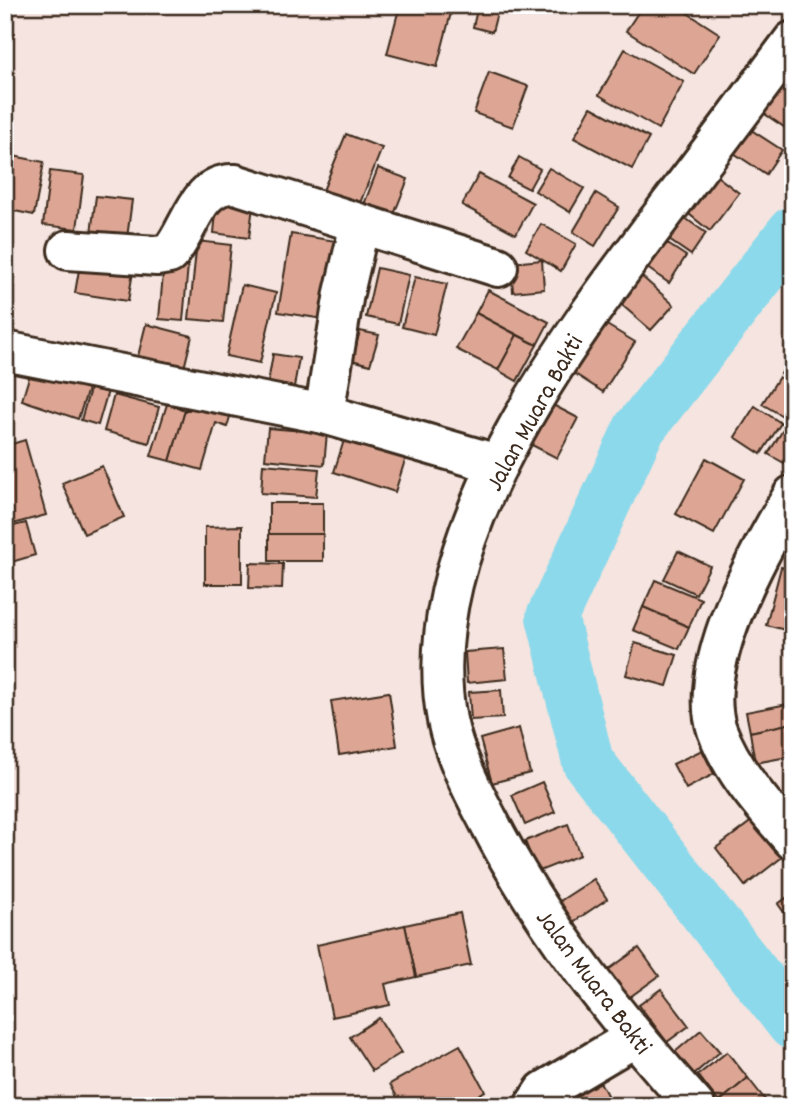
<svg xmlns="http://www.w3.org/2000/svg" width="798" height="1111" viewBox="0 0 798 1111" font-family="Dekko,sans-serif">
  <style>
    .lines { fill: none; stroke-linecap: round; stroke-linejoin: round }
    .river { stroke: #8cd9eb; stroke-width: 52 }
    .building { fill: #dda694; stroke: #3b2a1e; stroke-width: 2 }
    .minor-casing { stroke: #3b2a1e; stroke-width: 44 }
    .minor { stroke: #fff; stroke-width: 38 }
    .labels { text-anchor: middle; stroke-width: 6; stroke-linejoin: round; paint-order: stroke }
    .street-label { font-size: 26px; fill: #3b2a1e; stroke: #fff }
  </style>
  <rect width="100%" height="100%" fill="#f5e4df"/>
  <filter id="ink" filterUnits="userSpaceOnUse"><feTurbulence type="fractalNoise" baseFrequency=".0143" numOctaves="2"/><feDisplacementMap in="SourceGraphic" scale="14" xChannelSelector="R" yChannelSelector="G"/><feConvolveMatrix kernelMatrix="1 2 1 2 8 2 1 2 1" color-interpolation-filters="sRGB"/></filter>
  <g filter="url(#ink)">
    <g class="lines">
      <!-- river -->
      <polyline class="river" points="793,232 639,429 552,617 588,762 793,1024"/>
    </g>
    <!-- building -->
    <g class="building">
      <polygon points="400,5 453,5 437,67 387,54"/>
      <polygon points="478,5 499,5 492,32 473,27"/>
      <polygon points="643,5 675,5 720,34 694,74 626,31"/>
      <polygon points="625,49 684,82 658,129 599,95"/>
      <polygon points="489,72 528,86 513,127 474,113"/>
      <polygon points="772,79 793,93 793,133 753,106"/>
      <polygon points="591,107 649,138 632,169 574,138"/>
      <polygon points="739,122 782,150 766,174 723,146"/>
      <polygon points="346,134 382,148 358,208 322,193"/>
      <polygon points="5,154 13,156 5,193"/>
      <polygon points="13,156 44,162 34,215 5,209"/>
      <polygon points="519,157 540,169 529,189 508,178"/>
      <polygon points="378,168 408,179 389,227 360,215"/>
      <polygon points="549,168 584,188 570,212 535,191"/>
      <polygon points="50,171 84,175 77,229 43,225"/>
      <polygon points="713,173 739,193 710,231 684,210"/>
      <polygon points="479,174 533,203 516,234 462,205"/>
      <polygon points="596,193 619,207 595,246 573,232"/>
      <polygon points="96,196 132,200 127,238 91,233"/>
      <polygon points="217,202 253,206 249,238 214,233"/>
      <polygon points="685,218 706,233 691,255 669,240"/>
      <polygon points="541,224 576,244 561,271 526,250"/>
      <polygon points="291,234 336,241 324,319 278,312"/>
      <polygon points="660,239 686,256 669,283 643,265"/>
      <polygon points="197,241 231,245 223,322 189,319"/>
      <polygon points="81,258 134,266 128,301 75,293"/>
      <polygon points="542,260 544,289 513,292 511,263"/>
      <polygon points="164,263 188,265 183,321 159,319"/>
      <polygon points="377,268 409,275 398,324 366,317"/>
      <polygon points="639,274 674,305 651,330 616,300"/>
      <polygon points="415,277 447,284 434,335 402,327"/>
      <polygon points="242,285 276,293 260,363 226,356"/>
      <polygon points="488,290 549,322 537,345 476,313"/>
      <polygon points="476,313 517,335 498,370 456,349"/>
      <polygon points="600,321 635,342 603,392 569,370"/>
      <polygon points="146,324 192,336 182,376 136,364"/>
      <polygon points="360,331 379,335 370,365 352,360"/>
      <polygon points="517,335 537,345 517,381 498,370"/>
      <polygon points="273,354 299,358 294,387 268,383"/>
      <polygon points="793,354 793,382 781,374"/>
      <polygon points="31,371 88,389 78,419 22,400"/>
      <polygon points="779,377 793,386 793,422 762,404"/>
      <polygon points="93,379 110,384 98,425 81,420"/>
      <polygon points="114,395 159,407 149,443 104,431"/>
      <polygon points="193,399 232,410 227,427 216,423 202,470 170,461 185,410 189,410"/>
      <polygon points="167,404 185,410 170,461 151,456"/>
      <polygon points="551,404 578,418 557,458 530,444"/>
      <polygon points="755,406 781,423 761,454 735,437"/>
      <polygon points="268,428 327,433 324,465 265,459"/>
      <polygon points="783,430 793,437 793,449 784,463 768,454"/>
      <polygon points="346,434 407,454 395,492 334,472"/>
      <polygon points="25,440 46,515 5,526 5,446"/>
      <polygon points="706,458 744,479 714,534 676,514"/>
      <polygon points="263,464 319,469 316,497 261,493"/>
      <polygon points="102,466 124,517 84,534 62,483"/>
      <rect x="269" y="503" width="54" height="31"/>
      <polygon points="26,523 35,555 5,564 5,528"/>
      <polygon points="242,526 242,584 205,584 205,527"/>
      <rect x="269" y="534" width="54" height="27"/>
      <polygon points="678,551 710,566 696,594 664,579"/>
      <polygon points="250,563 283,564 282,589 249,588"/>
      <polygon points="781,567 793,570 793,632 766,625"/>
      <polygon points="655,580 701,599 689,627 643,607"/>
      <polygon points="643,607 689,627 679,649 633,630"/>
      <polygon points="635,643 677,655 667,686 626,675"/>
      <polygon points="504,649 507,679 467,683 465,652"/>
      <polygon points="501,690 503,718 471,720 469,692"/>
      <polygon points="389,692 397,746 339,755 331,701"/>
      <polygon points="793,703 793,723 750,732 746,712"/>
      <polygon points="793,723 793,756 755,763 750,732"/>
      <polygon points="519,728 530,773 492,783 480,739"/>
      <polygon points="702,750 714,774 686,789 673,764"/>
      <polygon points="542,782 555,812 525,825 512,795"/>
      <polygon points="761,814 790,851 745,886 716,848"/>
      <polygon points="568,824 580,855 537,872 525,841"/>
      <polygon points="594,879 607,899 573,922 560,901"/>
      <polygon points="793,893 793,925 778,904"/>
      <polygon points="460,913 471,965 416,977 405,925"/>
      <polygon points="405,925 416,977 385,984 390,1005 332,1017 317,945"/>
      <polygon points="639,948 659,976 620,1004 601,975"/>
      <polygon points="661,989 689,1026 667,1042 639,1005"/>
      <polygon points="379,1018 401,1053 372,1071 350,1037"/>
      <polygon points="701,1030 720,1052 694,1074 675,1052"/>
      <polygon points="460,1045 485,1091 459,1106 402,1106 390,1084"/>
      <polygon points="727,1052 748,1078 719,1102 698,1075"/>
      <polygon points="748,1078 770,1106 723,1106 719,1102"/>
      <polygon points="600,1082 613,1106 557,1106"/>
    </g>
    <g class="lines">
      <defs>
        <g id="minor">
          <path d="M 68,250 L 157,256 L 169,254 C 191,230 196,182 235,184 L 498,267"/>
          <polyline points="5,351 324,414 497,464"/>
          <polyline points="324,414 344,293 360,224"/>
          <path d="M 793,495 C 760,550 695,665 717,730 C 733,773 763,805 793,840"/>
          <polyline points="534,1106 544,1091 634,1038"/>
          <path d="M 695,1106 C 617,1019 540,923 487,818 C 471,788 454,754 447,720 C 413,542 568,339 669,206 C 711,151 752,96 793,41"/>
        </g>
      </defs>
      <!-- minor casing -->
      <use href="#minor" class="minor-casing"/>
      <!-- minor -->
      <use href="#minor" class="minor"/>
    </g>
  </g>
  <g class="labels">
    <!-- street labels -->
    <g class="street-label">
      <text transform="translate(533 412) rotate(-61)" y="9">Jalan Muara Bakti</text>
      <text transform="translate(595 981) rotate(53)" y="9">Jalan Muara Bakti</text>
    </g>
  </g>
  <!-- margin -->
  <rect width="798" height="1111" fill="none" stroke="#fff" stroke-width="28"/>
  <rect x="14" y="14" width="770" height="1083" fill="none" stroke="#3b2a1e" stroke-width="2.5" filter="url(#ink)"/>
</svg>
